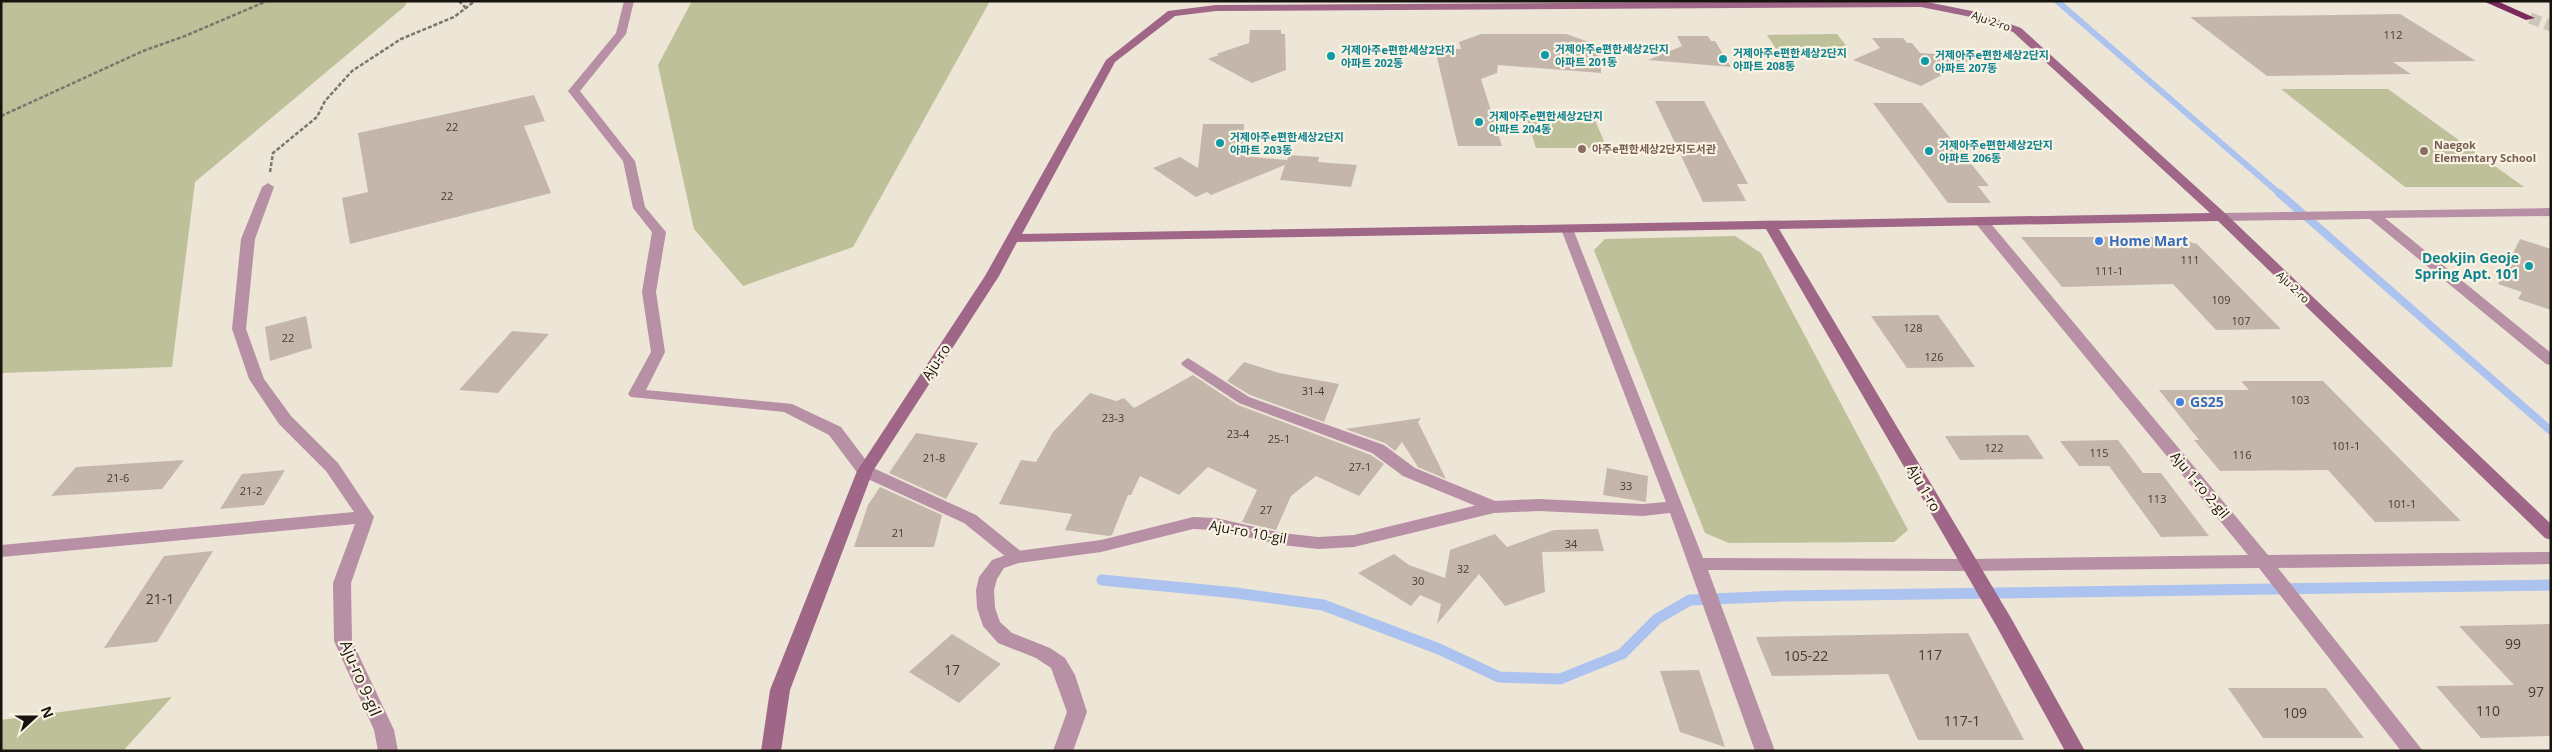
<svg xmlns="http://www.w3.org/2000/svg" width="2552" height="752" viewBox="0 0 2552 752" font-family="'Open Sans','Noto Sans KR',sans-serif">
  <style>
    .green { fill: #bdc098 }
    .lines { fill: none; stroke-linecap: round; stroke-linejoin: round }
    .stream-far2 { stroke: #acc3ef; stroke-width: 6 }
    .stream-far1 { stroke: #acc3ef; stroke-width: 8 }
    .stream { stroke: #acc3ef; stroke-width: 11 }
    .building { fill: #c5b6ac }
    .highway-tunnel { stroke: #cdc6b8; stroke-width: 11; stroke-dasharray: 11 5.5; stroke-linecap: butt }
    .path { stroke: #7b766c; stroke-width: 2.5; stroke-dasharray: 4 2; stroke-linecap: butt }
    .lane { fill: #b890a6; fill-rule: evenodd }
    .street { fill: #b890a6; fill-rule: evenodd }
    .secondary { fill: #9f6687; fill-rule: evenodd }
    .highway { fill: #7a2a5d; fill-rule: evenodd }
    .culture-dot { fill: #0f9aa8; stroke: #faf3e3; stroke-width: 2 }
    .education-dot { fill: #8d6e63; stroke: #faf3e3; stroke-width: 2 }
    .shop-dot { fill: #3f7fe0; stroke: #faf3e3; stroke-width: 2 }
    .labels { text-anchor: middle; stroke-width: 4.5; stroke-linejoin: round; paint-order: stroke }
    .far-street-label { font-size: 11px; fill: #17140f; stroke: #faf3e3 }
    .number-label { font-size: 11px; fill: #423c36 }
    .far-culture-label { font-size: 11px; font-weight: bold; fill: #0d838f; stroke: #faf3e3; text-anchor: start }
    .far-education-label { font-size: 11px; font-weight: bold; fill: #785e54; stroke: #faf3e3; text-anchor: start }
    .shop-label { font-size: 14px; font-weight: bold; fill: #366cbe; stroke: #faf3e3; text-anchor: start }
    .culture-label { font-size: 14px; font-weight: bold; fill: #0d838f; stroke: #faf3e3; text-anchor: end }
    .street-label { font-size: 14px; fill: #17140f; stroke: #faf3e3 }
    .near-number-label { font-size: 14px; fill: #423c36 }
    .near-street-label { font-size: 16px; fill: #17140f; stroke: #faf3e3 }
  </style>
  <rect width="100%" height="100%" fill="#ede5d6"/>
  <!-- green -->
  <g class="green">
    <polygon points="1,1 408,1 404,7 195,182 172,367 1,373"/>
    <polygon points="692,1 990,1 853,247 743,286 694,229 658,65"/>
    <polygon points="1837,34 1848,48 1820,55 1776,49 1767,35"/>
    <polygon points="2281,89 2388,89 2524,187 2405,187"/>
    <polygon points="1526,116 1593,116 1607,148 1536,148"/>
    <polygon points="1735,236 1761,253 1908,530 1894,542 1729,543 1705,533 1594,250 1605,239"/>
    <polygon points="172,697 123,751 1,751 1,720"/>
  </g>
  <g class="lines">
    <!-- stream-far2 -->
    <polyline class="stream-far2" points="2057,1 2280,194"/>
    <!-- stream-far1 -->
    <polyline class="stream-far1" points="2279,193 2551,431"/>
    <!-- stream -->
    <polyline class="stream" points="1102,580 1236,593 1323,605 1439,649 1499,677 1560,679 1622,654 1657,619 1690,600 1783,596 2551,585"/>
  </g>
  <!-- building -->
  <g class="building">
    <polygon points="2400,14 2476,61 2393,62 2411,74 2267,76 2190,17"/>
    <polygon points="1250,30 1281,30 1281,34 1285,34 1286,70 1252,83 1208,59 1219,55 1216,54 1249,43"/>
    <polygon points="1481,34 1566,34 1595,44 1600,56 1601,73 1498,65 1497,73 1481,79 1502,146 1458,146 1435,49 1461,49 1459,42"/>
    <polygon points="1677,36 1708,36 1711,41 1715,41 1731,67 1648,60 1682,46"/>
    <polygon points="1872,38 1903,38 1907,43 1912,43 1920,53 1976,57 1921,86 1853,60 1880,48"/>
    <polygon points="534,95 545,121 524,126 551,193 350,244 342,198 368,192 358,133"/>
    <polygon points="1655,101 1704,101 1748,184 1737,184 1746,201 1703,202"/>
    <polygon points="1873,103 1922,103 1989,186 1978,186 1991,203 1948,203"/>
    <polygon points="1203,124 1244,124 1242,156 1287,160 1289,155 1319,157 1318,162 1357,165 1351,187 1280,180 1285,165 1211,195 1207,192 1196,197 1153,168 1180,157 1198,168"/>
    <polygon points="2021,237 2173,237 2197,244 2281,329 2216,330 2173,284 2062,287"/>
    <polygon points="2520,239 2551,249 2551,310 2518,299 2522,292 2498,284"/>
    <polygon points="1938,315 1975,367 1907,368 1871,316"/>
    <polygon points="306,316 312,348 270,361 265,327"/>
    <polygon points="512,331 549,334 498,393 459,390"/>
    <polygon points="1244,362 1279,373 1339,384 1324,422 1250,395 1227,381"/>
    <polygon points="1193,375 1238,405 1371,455 1384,464 1359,496 1316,476 1291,496 1276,530 1242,522 1257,490 1208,467 1179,495 1140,476 1131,495 1128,495 1112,535 1109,536 1065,530 1072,514 999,504 1021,460 1036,462 1053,432 1090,393 1116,401 1124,398 1134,408"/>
    <polygon points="2241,381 2323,381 2461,521 2375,522 2328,470 2220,471 2194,440 2199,440 2159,390 2249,390"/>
    <polygon points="1421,418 1418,422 1446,479 1418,467 1402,442 1395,451 1385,443 1345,429"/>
    <polygon points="916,433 978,443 946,499 889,473"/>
    <polygon points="2028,435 2044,459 1960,460 1945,436"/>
    <polygon points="2118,440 2143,473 2161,473 2209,536 2161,537 2109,466 2079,466 2060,441"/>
    <polygon points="184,460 162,489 51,496 76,467"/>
    <polygon points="1607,468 1648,476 1646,502 1603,495"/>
    <polygon points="285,470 264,505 220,509 242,474"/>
    <polygon points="880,487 942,515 934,547 854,547 868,505"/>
    <polygon points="1598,529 1604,551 1542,552 1545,592 1505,606 1479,574 1437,624 1441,604 1420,595 1411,606 1358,573 1394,554 1409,565 1445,578 1450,550 1495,534 1507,547 1554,530"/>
    <polygon points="213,551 157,642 104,648 164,556"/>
    <polygon points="2551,624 2551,736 2481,738 2436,686 2514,685 2459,626"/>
    <polygon points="1968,633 2024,740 1918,740 1888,674 1772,676 1756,637"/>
    <polygon points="952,634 1001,664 959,703 909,672"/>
    <polygon points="1699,670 1725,747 1680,732 1660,671"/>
    <polygon points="2228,688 2326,688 2364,738 2263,738"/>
  </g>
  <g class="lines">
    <!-- highway-tunnel -->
    <polyline class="highway-tunnel" points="2530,18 2551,26"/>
    <!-- path -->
    <g class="path">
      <polyline points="459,1 466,8"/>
      <polyline points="1,116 143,51 185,36 267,1"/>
      <polyline points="270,172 273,153 317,117 325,101 352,71 401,39 454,17 475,1"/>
    </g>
    <!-- lane -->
    <g class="lane">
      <polygon points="624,1 634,1 626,34 580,91 635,161 645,207 666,232 656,292 665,352 646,390 792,404 841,427 871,467 976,515 1023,553 1026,557 1023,561 1017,563 1011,561 964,523 859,475 829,435 784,412 631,397 628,394 651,352 642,292 652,232 633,208 623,161 568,91 616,33"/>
      <polygon points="1188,358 1249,397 1384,445 1415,468 1500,503 1502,507 1500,511 1488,511 1403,476 1372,453 1239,403 1183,366 1181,363"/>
    </g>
    <!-- street -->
    <g class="street">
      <polygon points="268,183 274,187 255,239 246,329 264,379 291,416 338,463 374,517 351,583 352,641 394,730 398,751 378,751 374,730 334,641 333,583 355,524 1,557 1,545 354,512 326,471 279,424 249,379 232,329 241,239 262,187"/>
      <polygon points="2551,208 2551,216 2385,218 2551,353 2551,365 2546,364 2370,219 2221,221 2215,217 2221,213"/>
      <polygon points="1982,218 1987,219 2268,555 2551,552 2551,564 2278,568 2423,751 2401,751 2259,568 1970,571 1708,570 1775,751 1755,751 1670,513 1643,516 1539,511 1494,513 1354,547 1318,549 1282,545 1216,530 1193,529 1101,552 1019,563 1004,568 997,579 994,590 995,608 1000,622 1012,633 1050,648 1065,658 1075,675 1087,712 1073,751 1053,751 1067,712 1051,668 1036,658 998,643 983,626 977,608 976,590 979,577 992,560 1017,551 1101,540 1193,517 1216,518 1282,533 1318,537 1354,535 1494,501 1539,499 1643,504 1666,502 1561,229 1567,225 1573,229 1703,558 1970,559 2248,555 1977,225 1976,222 1977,219"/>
    </g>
    <!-- secondary -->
    <path class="secondary" d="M 1922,1 L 1977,12 L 2021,28 L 2226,214 L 2551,524 L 2551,540 L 2545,538 L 2218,221 L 1779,229 L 2011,618 L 2085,751 L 2065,751 L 1997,627 L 1766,229 L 1017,242 L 999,276 L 873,471 L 790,690 L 781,751 L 761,751 L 770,690 L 857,471 L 985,276 L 1106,60 L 1168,11 L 1216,5 ZM 1921,7 L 1971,17 L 2013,32 L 2210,213 L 1022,234 L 1115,62 L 1175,16 L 1216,11 Z"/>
    <!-- highway -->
    <polygon class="highway" points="2483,1 2497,1 2535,18 2526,20"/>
  </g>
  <!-- markers -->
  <g class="culture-dot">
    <circle cx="1545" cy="55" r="5"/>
    <circle cx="1331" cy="56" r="5"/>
    <circle cx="1723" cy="59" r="5"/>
    <circle cx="1925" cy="61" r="5"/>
    <circle cx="1479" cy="122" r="5"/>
    <circle cx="1220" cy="143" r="5"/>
    <circle cx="1929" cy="151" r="5"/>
    <circle cx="2529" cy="266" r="5"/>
  </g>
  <g class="education-dot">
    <circle cx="1582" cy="149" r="5"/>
    <circle cx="2424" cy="151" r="5"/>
  </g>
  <g class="shop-dot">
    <circle cx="2099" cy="241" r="5"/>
    <circle cx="2180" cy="402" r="5"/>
  </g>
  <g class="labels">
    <!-- far-street labels -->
    <g class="far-street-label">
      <text transform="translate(1991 21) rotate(19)" y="4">Aju 2-ro</text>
      <text transform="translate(2293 287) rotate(44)" y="4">Aju 2-ro</text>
    </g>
    <!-- number labels -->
    <g class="number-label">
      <text x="2393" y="39">112</text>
      <text x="452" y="131">22</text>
      <text x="447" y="200">22</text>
      <text x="2190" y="264">111</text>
      <text x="2109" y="275">111-1</text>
      <text x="2221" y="304">109</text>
      <text x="2241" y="325">107</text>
      <text x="1913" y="332">128</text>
      <text x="288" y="342">22</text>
      <text x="1934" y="361">126</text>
      <text x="1313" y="395">31-4</text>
      <text x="2300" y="404">103</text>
      <text x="1113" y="422">23-3</text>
      <text x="1238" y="438">23-4</text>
      <text x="1279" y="443">25-1</text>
      <text x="2346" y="450">101-1</text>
      <text x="1994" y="452">122</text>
      <text x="2099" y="457">115</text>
      <text x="2242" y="459">116</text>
      <text x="934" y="462">21-8</text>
      <text x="1360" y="471">27-1</text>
      <text x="118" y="482">21-6</text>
      <text x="1626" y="490">33</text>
      <text x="251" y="495">21-2</text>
      <text x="2157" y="503">113</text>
      <text x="2402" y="508">101-1</text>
      <text x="1266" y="514">27</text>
      <text x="898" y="537">21</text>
      <text x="1571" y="548">34</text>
      <text x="1463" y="573">32</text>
      <text x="1418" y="585">30</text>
    </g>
    <!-- far-culture labels -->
    <g class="far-culture-label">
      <text x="1555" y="53">거제아주e편한세상2단지<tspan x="1555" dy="13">아파트 201동</tspan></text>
      <text x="1341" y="54">거제아주e편한세상2단지<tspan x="1341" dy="13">아파트 202동</tspan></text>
      <text x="1733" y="57">거제아주e편한세상2단지<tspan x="1733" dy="13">아파트 208동</tspan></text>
      <text x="1935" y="59">거제아주e편한세상2단지<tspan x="1935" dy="13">아파트 207동</tspan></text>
      <text x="1489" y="120">거제아주e편한세상2단지<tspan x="1489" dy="13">아파트 204동</tspan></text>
      <text x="1230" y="141">거제아주e편한세상2단지<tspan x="1230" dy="13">아파트 203동</tspan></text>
      <text x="1939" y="149">거제아주e편한세상2단지<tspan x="1939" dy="13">아파트 206동</tspan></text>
    </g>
    <!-- far-education labels -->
    <g class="far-education-label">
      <text x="2434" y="149">Naegok<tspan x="2434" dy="13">Elementary School</tspan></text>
      <text x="1592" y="153">아주e편한세상2단지도서관</text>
    </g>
    <!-- shop labels -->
    <g class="shop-label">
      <text x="2109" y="246">Home Mart</text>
      <text x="2190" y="407">GS25</text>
    </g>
    <!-- culture labels -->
    <g class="culture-label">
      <text x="2519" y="263">Deokjin Geoje<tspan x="2519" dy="16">Spring Apt. 101</tspan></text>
    </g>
    <!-- street labels -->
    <g class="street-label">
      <text transform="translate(936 362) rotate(-57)" y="5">Aju-ro</text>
      <text transform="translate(2200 485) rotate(50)" y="5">Aju 1-ro 2-gil</text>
      <text transform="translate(1924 488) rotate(60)" y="5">Aju 1-ro</text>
      <text transform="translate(1248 532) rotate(10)" y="5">Aju-ro 10-gil</text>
    </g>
    <!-- near-number labels -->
    <g class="near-number-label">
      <text x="160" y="604">21-1</text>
      <text x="2513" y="649">99</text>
      <text x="1930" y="660">117</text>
      <text x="1806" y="661">105-22</text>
      <text x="952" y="675">17</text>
      <text x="2536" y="697">97</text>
      <text x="2488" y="716">110</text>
      <text x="2295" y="718">109</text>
      <text x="1962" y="726">117-1</text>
    </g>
    <!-- near-street labels -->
    <g class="near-street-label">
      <text transform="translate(361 678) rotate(67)" y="6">Aju-ro 9-gil</text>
    </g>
  </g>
  <!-- border -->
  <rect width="2552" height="752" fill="none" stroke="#17140f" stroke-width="5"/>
  <!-- north arrow -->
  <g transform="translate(35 717) rotate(69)" stroke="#faf3e3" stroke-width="4" paint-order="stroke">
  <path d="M0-4L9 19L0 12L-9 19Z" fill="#17140f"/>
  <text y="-8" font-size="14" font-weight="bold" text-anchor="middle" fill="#17140f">N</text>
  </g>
</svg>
